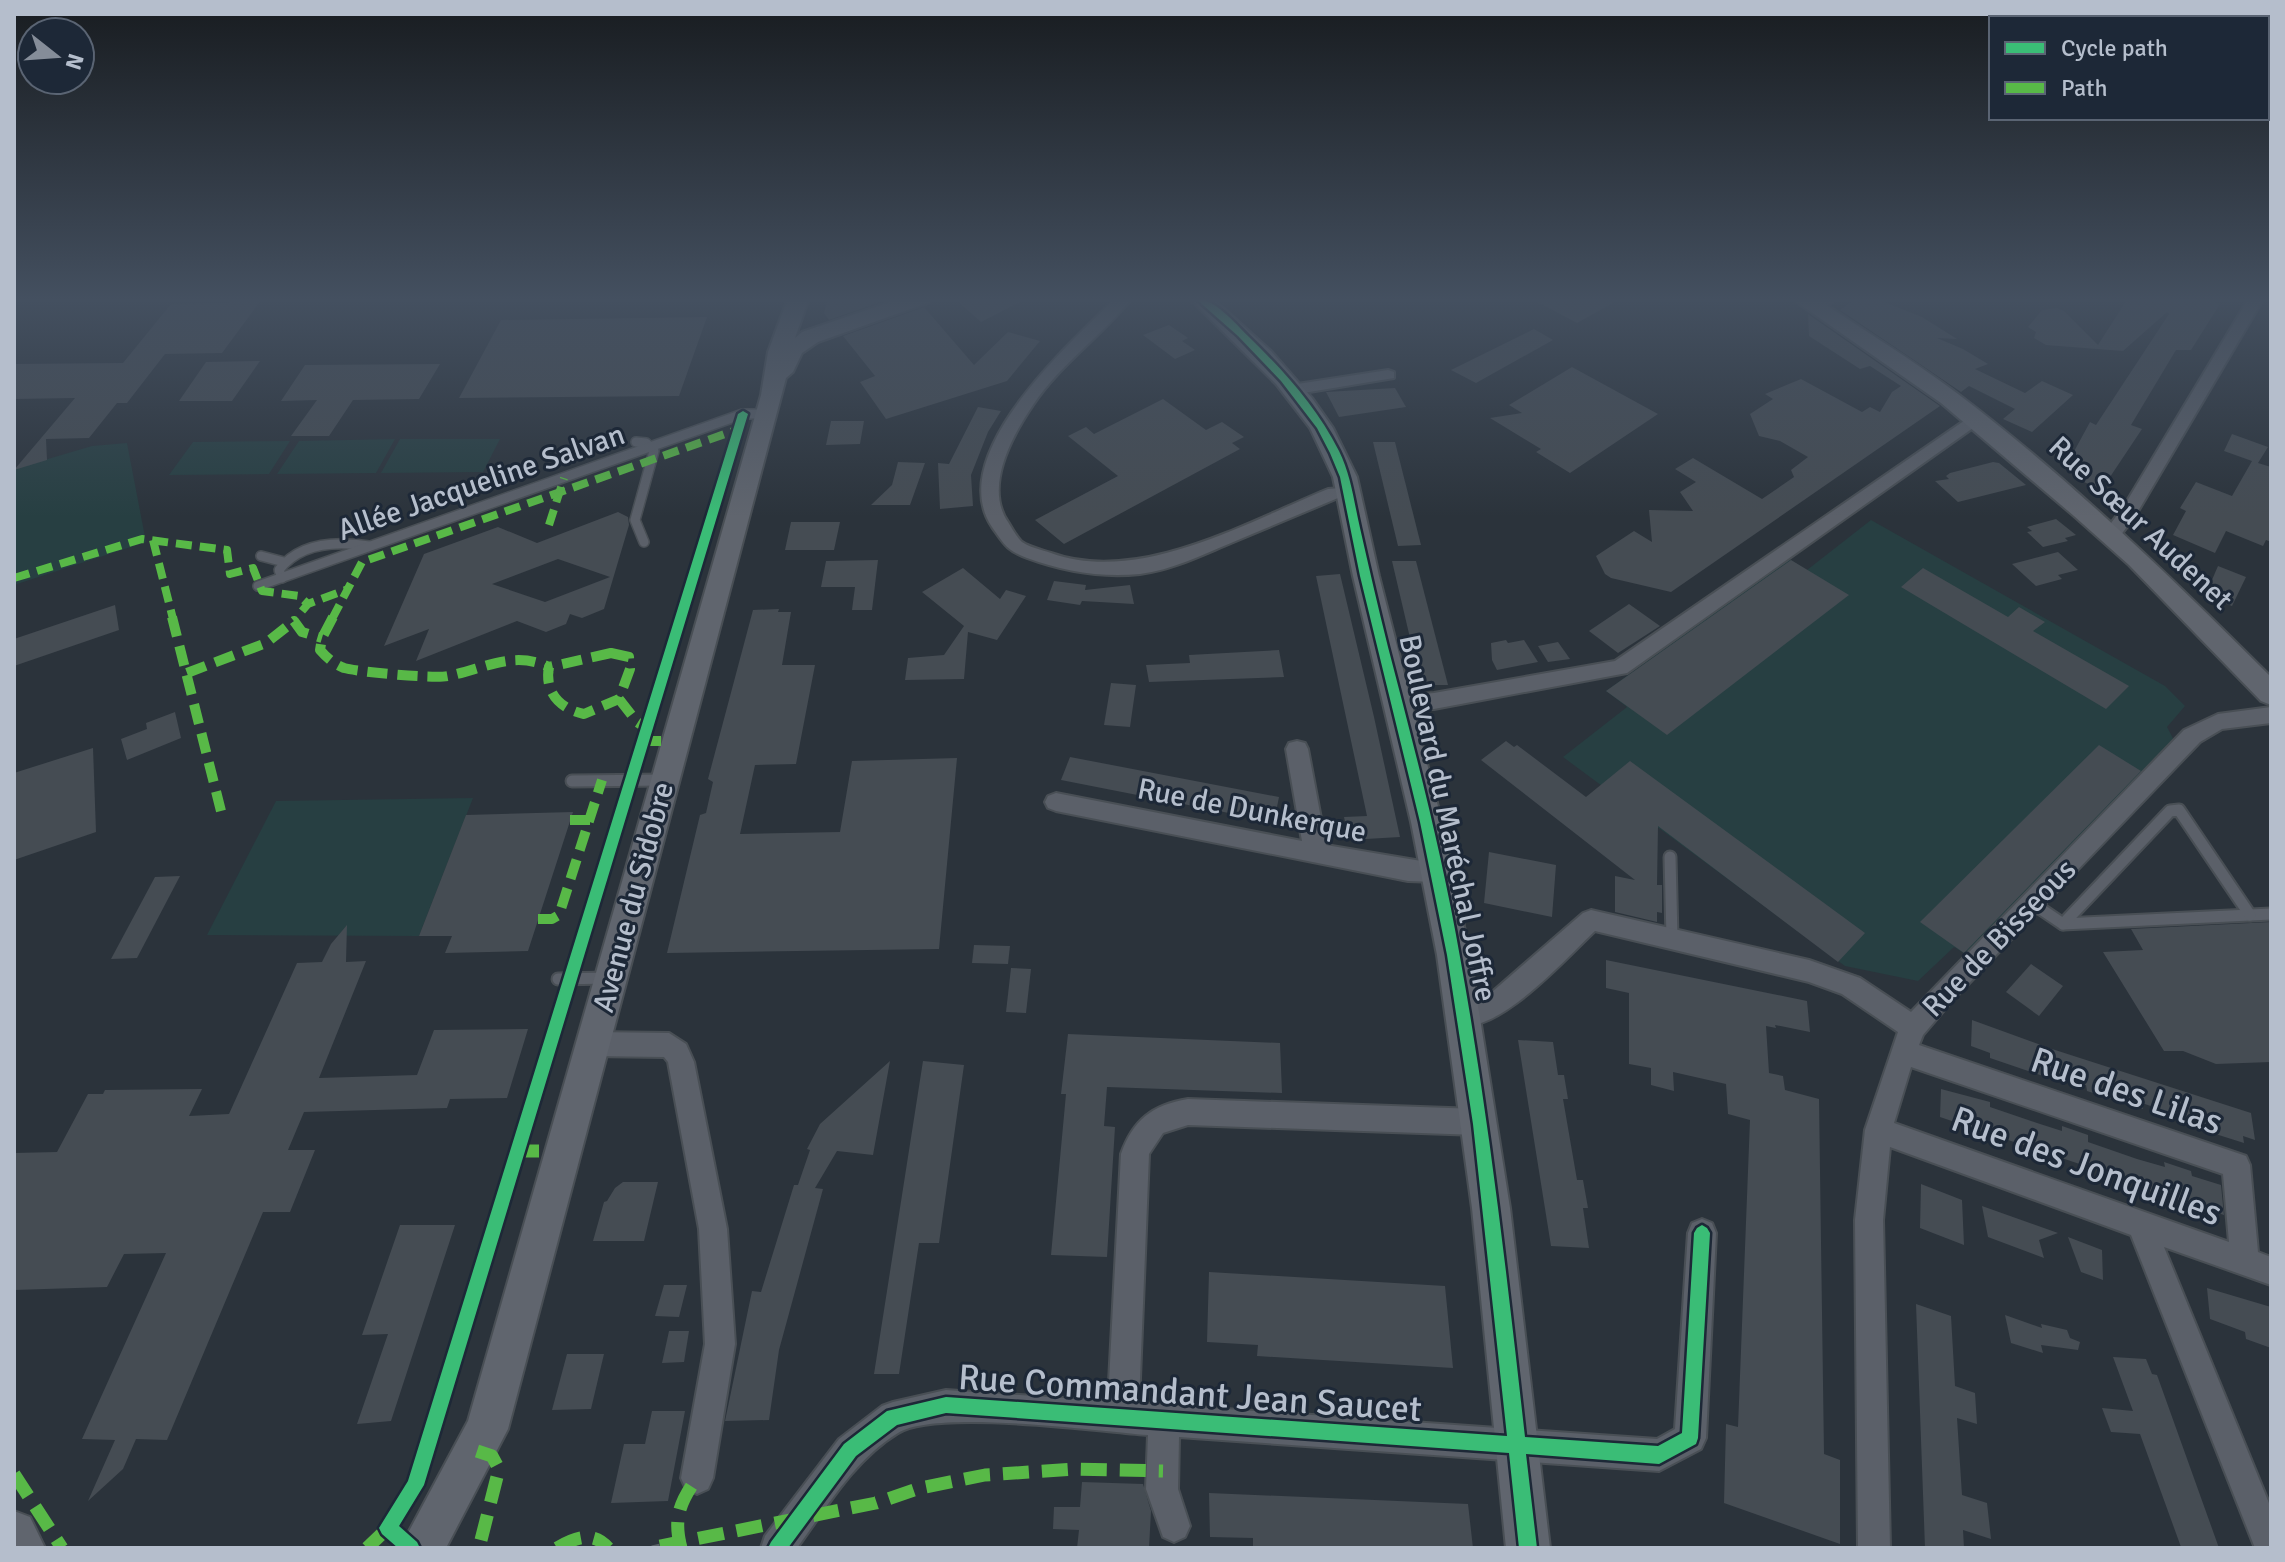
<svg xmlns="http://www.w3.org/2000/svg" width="2285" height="1562" viewBox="0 0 2285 1562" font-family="Signika,sans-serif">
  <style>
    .green { fill: #273f42 }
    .building { fill: #454c53; fill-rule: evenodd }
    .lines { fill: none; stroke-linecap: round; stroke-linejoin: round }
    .lane-far1-casing { stroke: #494f55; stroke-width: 12 }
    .lane-casing { stroke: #494f55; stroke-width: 15 }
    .street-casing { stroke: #494f55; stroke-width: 4 }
    .secondary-casing { stroke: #494f55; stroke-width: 4 }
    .path { stroke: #596066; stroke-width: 5; stroke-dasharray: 8 8; stroke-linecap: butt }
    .lane-far1 { stroke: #5b6069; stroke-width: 9 }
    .lane { stroke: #5b6069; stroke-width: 11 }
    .street { fill: #5b6069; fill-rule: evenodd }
    .secondary { fill: #60656e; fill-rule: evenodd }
    .quiet-far2 { stroke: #58b947; stroke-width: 8; stroke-dasharray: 16 8; stroke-linecap: butt }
    .quiet-far1 { stroke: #58b947; stroke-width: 10; stroke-dasharray: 20 10; stroke-linecap: butt }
    .quiet { stroke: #58b947; stroke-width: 13; stroke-dasharray: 26 13; stroke-linecap: butt }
    .cycleway-casing { stroke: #1d2837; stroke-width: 5 }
    .cycleway { fill: #3abd76; fill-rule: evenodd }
    .labels { text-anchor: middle; stroke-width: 6; stroke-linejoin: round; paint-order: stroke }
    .street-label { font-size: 30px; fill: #b5becc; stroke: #1d2837 }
    .near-street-label { font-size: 36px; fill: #b5becc; stroke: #1d2837 }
  </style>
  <rect width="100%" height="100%" fill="#2b333b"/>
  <!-- green -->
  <g class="green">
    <polygon points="395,439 376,473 277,474 299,441"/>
    <polygon points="400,439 500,439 483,472 381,473"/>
    <polygon points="290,441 269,474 169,475 193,442"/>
    <polygon points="127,443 146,542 14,585 14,469 92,446"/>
    <polygon points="1871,520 2165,686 2185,706 2167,727 2175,742 1970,957 1954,947 1918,981 1845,966 1563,757 1627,707 1606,691 1789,559 1807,570"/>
    <polygon points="473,798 419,936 207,935 276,801"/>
  </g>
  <!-- building -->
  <g class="building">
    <polygon points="828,298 892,298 829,320 824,313"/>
    <polygon points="954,298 1028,298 981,322"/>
    <polygon points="1530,298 1622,298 1577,323"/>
    <polygon points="1856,298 1874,298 1922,317 1957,339 1937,338 1963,349 1988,364 1975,369 2025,393 2042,381 2073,395 2032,432 2003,419 2015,409 1969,386 1961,392 1840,310"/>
    <polygon points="2128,298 2203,298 2220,304 2191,350 2176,350 2131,425 2142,429 2106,483 2095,487 2084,482 2069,470 2077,459 2071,457 2090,422 2096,425 2169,314 2167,312 2123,351 2046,345 2034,338 2036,332 2028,327 2042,310 2057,308 2064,311 2098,345"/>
    <polygon points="232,299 262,299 222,353 165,354 127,403 117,403 89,438 46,439 47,460 14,470 75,398 14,399 14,364 123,363 171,304 229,303"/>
    <polygon points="924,307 974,365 1008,332 1040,341 1007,381 886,419 860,382 875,376 843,336"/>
    <polygon points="1808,314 1940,406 1671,592 1611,578 1605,574 1596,556 1634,531 1652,542 1649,510 1693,511 1680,492 1696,482 1675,469 1693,458 1762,499 1794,477 1791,470 1808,457 1780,441 1759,436 1750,414 1773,399 1765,394 1801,379 1862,412 1870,407 1880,412 1892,392 1901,386 1870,366 1860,369 1809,336"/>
    <polygon points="707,317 679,396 459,398 501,320"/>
    <polygon points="1169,325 1188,338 1182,341 1195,350 1175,359 1143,335"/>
    <polygon points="1534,329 1553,340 1476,383 1451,370"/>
    <polygon points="260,361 232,401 179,401 206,362"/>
    <polygon points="440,364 419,399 353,400 329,436 291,436 317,400 281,401 305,365"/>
    <polygon points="1572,367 1658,414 1570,473 1536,452 1541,449 1490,418 1522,413 1509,405"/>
    <polygon points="1395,388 1406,407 1339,417 1326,392"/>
    <polygon points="1163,399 1206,430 1222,422 1244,437 1232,443 1240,449 1064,544 1035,520 1118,476 1068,436 1086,427 1094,434"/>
    <polygon points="978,407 1001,411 988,432 971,475 973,506 940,509 938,463 949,464"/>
    <polygon points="831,421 864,421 860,444 826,445"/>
    <polygon points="2232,434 2268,447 2258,463 2271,467 2271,542 2266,540 2263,546 2226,531 2215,553 2173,535 2186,511 2180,508 2196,482 2232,496 2252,461 2224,451"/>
    <polygon points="1373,442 1395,442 1421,545 1398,546"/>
    <polygon points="898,462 925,463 910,505 871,505 892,485"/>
    <polygon points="1993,462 1999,463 2026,485 1958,502 1935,481 1949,479 1946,476 1950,473"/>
    <path d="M 618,512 L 628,517 L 629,525 L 604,609 L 582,618 L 570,614 L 566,624 L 546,632 L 517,621 L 416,661 L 429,629 L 384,646 L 424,554 L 498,527 L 537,543 ZM 558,559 L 610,577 L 545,602 L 492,584 Z"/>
    <polygon points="2056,519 2076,535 2065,538 2068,541 2043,547 2027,532 2032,531 2027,527"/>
    <polygon points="791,522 840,522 834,550 785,550"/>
    <polygon points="2058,552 2078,570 2058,575 2062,579 2036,586 2012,564"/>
    <polygon points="878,560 872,610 852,610 855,587 821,587 826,561"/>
    <polygon points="1791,560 1849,595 1667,735 1606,691"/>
    <polygon points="1392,561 1416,561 1448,685 1421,685"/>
    <polygon points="2218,566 2246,577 2232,606 2205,596"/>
    <polygon points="963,568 1000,599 1006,590 1026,596 997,640 968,632 964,679 905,680 908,658 944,655 964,626 922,592"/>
    <polygon points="1923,568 2008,617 2019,607 2045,622 2033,631 2129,686 2106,709 1901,587"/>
    <polygon points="1340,574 1374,717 1400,837 1349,840 1344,817 1367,816 1316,576"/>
    <polygon points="1054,581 1086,585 1085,590 1130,585 1134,604 1082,601 1080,605 1047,600"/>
    <polygon points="1629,604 1660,626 1618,653 1589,631"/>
    <polygon points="115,605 119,630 14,666 14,639"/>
    <polygon points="779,609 778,612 791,612 782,665 815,665 796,764 755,765 740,834 840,832 852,761 957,758 939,949 667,953 700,815 706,813 713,782 708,779 753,610"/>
    <polygon points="1506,640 1508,643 1524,640 1538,662 1497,670 1492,660 1491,643"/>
    <polygon points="1558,642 1570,659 1548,662 1538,646"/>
    <polygon points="1279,650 1284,677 1149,682 1146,665 1190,663 1189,655"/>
    <polygon points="1111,683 1136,685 1130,727 1104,725"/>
    <polygon points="175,712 181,738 127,760 121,739 147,729 146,723"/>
    <polygon points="1506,741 1514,747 1517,745 1586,797 1630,761 1865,933 1838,962 1658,826 1657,885 1662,885 1662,913 1657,912 1657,922 1615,912 1615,876 1635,880 1481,760"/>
    <polygon points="2099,745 2141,771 1964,953 1920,922"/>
    <polygon points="93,748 96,832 14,860 14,773"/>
    <polygon points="1070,757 1279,797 1274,822 1061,780"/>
    <polygon points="573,812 528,951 445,953 452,936 419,936 466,815"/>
    <polygon points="1489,852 1556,865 1552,917 1484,903"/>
    <polygon points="180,876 137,958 111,959 155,877"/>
    <polygon points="2271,922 2271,1062 2216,1064 2183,1051 2164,1051 2103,952 2143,950 2131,929"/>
    <polygon points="347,925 346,962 366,961 319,1078 417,1075 434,1030 528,1029 507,1098 450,1099 447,1108 304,1112 288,1150 315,1150 290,1212 263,1212 167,1440 136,1439 123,1469 88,1501 115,1440 82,1439 166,1253 124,1254 107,1287 14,1290 14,1153 57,1152 88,1094 103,1094 105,1090 202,1089 189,1116 229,1114 297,963 322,962 331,944"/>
    <polygon points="974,945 1010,946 1008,964 972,963"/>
    <polygon points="1606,960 1807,1001 1810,1032 1775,1025 1776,1028 1766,1026 1769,1073 1783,1076 1785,1090 1819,1099 1824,1454 1840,1460 1840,1544 1724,1503 1726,1424 1738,1427 1750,1120 1728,1114 1726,1084 1673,1072 1674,1091 1651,1085 1651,1068 1629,1064 1629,993 1606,988"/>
    <polygon points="2031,964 2063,986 2039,1016 2006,992"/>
    <polygon points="1011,968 1031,969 1026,1013 1006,1012"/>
    <polygon points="1972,1020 2052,1049 2251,1113 2255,1140 2243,1136 2244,1143 2187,1125 2185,1118 2142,1103 2143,1109 2087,1091 2086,1085 2043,1071 2043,1076 1990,1058 1990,1053 1971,1046"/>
    <polygon points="1068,1034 1280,1043 1282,1093 1107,1087 1104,1126 1115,1127 1107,1257 1051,1255 1066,1094 1061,1094"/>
    <polygon points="1518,1040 1553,1042 1558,1075 1564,1075 1568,1099 1563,1099 1577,1180 1583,1180 1588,1208 1583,1208 1589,1248 1551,1246"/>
    <polygon points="890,1061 873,1155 837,1151 815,1188 823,1189 779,1350 769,1420 725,1421 752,1291 761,1292 794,1185 798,1185 810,1150 807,1149 820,1124"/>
    <polygon points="923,1061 964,1065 939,1243 919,1243 899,1374 874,1374"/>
    <polygon points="1941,1089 1990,1102 1990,1107 2037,1123 2062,1131 2062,1126 2088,1135 2088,1142 2137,1159 2165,1167 2164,1162 2191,1171 2192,1176 2221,1185 2224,1215 2140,1188 2139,1184 1940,1117"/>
    <polygon points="623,1182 658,1182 644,1241 593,1241 604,1202 607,1201 615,1188"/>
    <polygon points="1921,1184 1962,1200 1964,1245 1920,1228"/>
    <polygon points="1982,1206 2058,1233 2039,1240 2044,1258 1988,1237"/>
    <polygon points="400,1225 455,1225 391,1421 357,1424 388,1334 362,1335"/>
    <polygon points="2068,1237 2102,1250 2103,1280 2081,1272"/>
    <polygon points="1209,1272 1445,1286 1453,1368 1257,1356 1258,1345 1207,1342"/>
    <polygon points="664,1285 687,1285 679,1317 655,1316"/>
    <polygon points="2207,1288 2271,1307 2271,1348 2246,1339 2245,1332 2210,1319"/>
    <polygon points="1916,1304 1951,1316 1955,1386 1975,1393 1977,1424 1957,1418 1962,1495 1987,1503 1991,1539 1963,1530 1964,1548 1925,1548"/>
    <polygon points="2005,1315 2042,1328 2041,1324 2067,1330 2070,1338 2080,1342 2078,1350 2041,1345 2043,1353 2011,1343"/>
    <polygon points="669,1331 689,1331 684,1362 662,1363"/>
    <polygon points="567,1354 604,1354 591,1409 552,1410"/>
    <polygon points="2113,1357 2146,1359 2152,1374 2157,1375 2219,1548 2181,1547 2140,1434 2111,1432 2102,1408 2133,1411"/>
    <polygon points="652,1411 685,1411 668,1501 611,1503 624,1444 645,1444"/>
    <polygon points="1082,1482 1143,1484 1151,1511 1149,1548 1077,1548 1079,1530 1053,1529 1054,1507 1080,1507"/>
    <polygon points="1209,1493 1468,1504 1473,1548 1253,1548 1253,1538 1210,1537"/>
  </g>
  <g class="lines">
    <defs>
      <g id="lane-far1">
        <polyline points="636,442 646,443 654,451 635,520 644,542"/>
        <polyline points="261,556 284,562"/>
        <path d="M 282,578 L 279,570 C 300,542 337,541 369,546"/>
        <polyline points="258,586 743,414 767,414"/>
      </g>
      <g id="lane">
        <polyline points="572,781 664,780"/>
        <polyline points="1670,857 1672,938"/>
        <polyline points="2032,903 2063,924 2271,914"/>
        <polyline points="2063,924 2170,811 2179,810 2250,915"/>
        <polyline points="558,979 609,978"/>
      </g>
      <g id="street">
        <path d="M 1116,298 L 1132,298 C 1102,336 1060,364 1033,405 C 1012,436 984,487 1008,522 C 1012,528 1017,538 1022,542 C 1029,547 1042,550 1051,553 C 1139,585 1247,522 1328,489 L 1353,487 L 1356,491 L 1353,495 L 1338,498 C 1302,513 1267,528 1231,543 C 1202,555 1172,570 1140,574 C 1101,578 1062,571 1027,558 C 1006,550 1004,544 992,527 C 944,455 1069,344 1116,298 Z"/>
        <polygon points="1820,298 1837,298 1822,311 1812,311 1809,308"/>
        <polygon points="2249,298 2264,298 2137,513 2118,539 2104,539 2102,535 2124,506"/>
        <polygon points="1388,370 1394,372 1394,378 1291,395 1283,390 1291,385"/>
        <polygon points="1974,414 1980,415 1982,419 1980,423 1627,673 1434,709 1391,709 1388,703 1391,697 1434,693 1615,661"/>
        <path d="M 2271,707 L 2271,723 L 2222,729 L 2200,742 L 1952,1001 L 1923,1035 L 1919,1045 L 2246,1156 L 2250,1165 L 2258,1252 L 2271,1257 L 2271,1285 L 2164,1247 L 2271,1508 L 2271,1548 L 2255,1548 L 2131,1235 L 1890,1147 L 1883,1220 L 1890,1548 L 1858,1548 L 1855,1220 L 1865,1130 L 1898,1032 L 1842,994 L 1809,982 L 1595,931 C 1567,957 1495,1039 1455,1024 L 1451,1016 L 1455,1008 L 1484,999 L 1583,913 L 1591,910 L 1809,960 L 1860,978 L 1911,1012 L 2184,730 L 2218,714 ZM 1911,1067 L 2223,1174 L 2229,1242 L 1894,1123 Z"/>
        <polygon points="1297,741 1305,743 1308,749 1326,845 1445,865 1449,872 1445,879 1437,882 1408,881 1056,811 1048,808 1045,802 1048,796 1056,793 1302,841 1286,749 1289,743"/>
        <polygon points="592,1032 669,1033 686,1044 694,1062 727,1229 735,1344 713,1478 708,1489 697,1494 686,1489 681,1478 705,1344 699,1229 668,1062 664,1057 592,1056 583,1052 579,1044 583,1036"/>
        <path d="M 1188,1099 L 1478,1109 L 1487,1113 L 1491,1122 L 1487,1131 L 1478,1135 L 1188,1125 L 1163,1133 L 1149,1154 L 1139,1403 L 1657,1439 L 1675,1429 L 1688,1233 L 1692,1223 L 1702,1219 L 1712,1223 L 1716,1233 L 1706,1438 L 1701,1449 L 1659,1471 L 1179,1437 L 1178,1489 L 1190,1526 L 1185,1537 L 1174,1542 L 1163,1537 L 1146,1489 L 1148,1435 C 1097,1431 935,1409 898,1433 C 854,1460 827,1507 797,1548 L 761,1548 L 765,1536 L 839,1439 L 882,1406 L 893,1402 L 946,1390 L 1108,1401 L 1121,1154 C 1133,1120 1152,1105 1188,1099 Z"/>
      </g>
      <g id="secondary">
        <polygon points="788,298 809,298 795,338 802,332 902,298 933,298 930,302 818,342 802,353 793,372 786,378 508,1429 446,1548 400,1548 468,1421 761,395 768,352"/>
        <polygon points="1189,298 1212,298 1271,351 1312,398 1333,428 1357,477 1379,576 1442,822 1470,955 1510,1208 1550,1548 1506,1548 1472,1208 1437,955 1411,822 1353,576 1333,477 1310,428 1276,384"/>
        <path d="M 1791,298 L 1816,298 C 1863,330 1913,360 1958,394 C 2070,479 2171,577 2271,677 L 2271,705 L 2261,701 L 2129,565 L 2074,516 L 1941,403 Z"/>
        <polygon points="14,1511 30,1517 45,1548 14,1548"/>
      </g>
    </defs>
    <!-- lane-far1 casing -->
    <use href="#lane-far1" class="lane-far1-casing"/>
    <!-- lane casing -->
    <use href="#lane" class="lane-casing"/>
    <!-- street casing -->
    <use href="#street" class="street-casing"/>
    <!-- secondary casing -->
    <use href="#secondary" class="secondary-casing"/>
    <!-- path -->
    <polyline class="path" points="652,1548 660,1546"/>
    <!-- lane-far1 -->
    <use href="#lane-far1" class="lane-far1"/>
    <!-- lane -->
    <use href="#lane" class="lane"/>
    <!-- street -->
    <use href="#street" class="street"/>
    <!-- secondary -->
    <use href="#secondary" class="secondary"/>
    <!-- quiet-far2 -->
    <g class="quiet-far2">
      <polyline points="549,525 564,478"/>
      <polyline points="153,540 173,619"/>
      <polyline points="14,578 142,539 227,550 230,574 253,568 262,591 299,596 308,604"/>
      <polyline points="302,611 308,604 348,589"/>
      <polyline points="332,619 362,562 739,429"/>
    </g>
    <!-- quiet-far1 -->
    <g class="quiet-far1">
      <polyline points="172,617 221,811"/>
      <path d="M 333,617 L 322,638 L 320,650 C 327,658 334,664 344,668 C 359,672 434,679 448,676 C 484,669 513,650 549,667"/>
      <path d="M 611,653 L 629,657 L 630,669 L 619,699 L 584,714 C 560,709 544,692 549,667 Z"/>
      <polyline points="187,673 266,643 294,621 302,632 322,638"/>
      <polyline points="619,699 637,722 648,729"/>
      <polyline points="644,741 661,741"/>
      <polyline points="570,820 590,820"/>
      <polyline points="538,919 552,919 559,915 602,780"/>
    </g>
    <!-- quiet -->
    <g class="quiet">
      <polyline points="518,1151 539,1151"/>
      <polyline points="477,1451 492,1456 499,1469 479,1548"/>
      <polyline points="14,1474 62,1548"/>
      <polyline points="660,1546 876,1503 920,1488 985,1475 1074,1469 1163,1471"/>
      <polyline points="367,1548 388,1528"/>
      <path d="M 557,1548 C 574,1538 593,1530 608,1548"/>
      <path d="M 681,1548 C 673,1518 680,1502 697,1478"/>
    </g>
    <defs>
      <g id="cycleway">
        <path d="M 1195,298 C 1214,298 1235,323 1248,336 C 1283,370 1317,407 1339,451 C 1351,475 1354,502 1360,528 C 1369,568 1378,607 1388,647 C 1415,750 1442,853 1460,957 C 1489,1116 1507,1277 1525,1437 L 1658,1446 L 1682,1433 L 1694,1233 L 1697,1228 L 1702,1225 L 1707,1228 L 1710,1233 L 1698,1438 L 1696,1444 L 1659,1464 L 1526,1454 L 1537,1548 L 1519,1548 L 1509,1453 L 946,1413 L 897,1425 L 856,1456 L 788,1548 L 768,1548 L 771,1542 L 844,1444 L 887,1411 L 946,1397 L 1507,1436 L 1473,1124 L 1447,955 L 1420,822 L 1360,576 L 1340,477 L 1330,453 L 1317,428 L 1281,381 L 1238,336 Z"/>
        <polygon points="743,411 748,414 424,1485 399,1526 417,1542 420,1548 398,1548 382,1534 379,1528 408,1481 738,414"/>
      </g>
    </defs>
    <!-- cycleway casing -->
    <use href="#cycleway" class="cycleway-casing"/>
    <!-- cycleway -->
    <use href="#cycleway" class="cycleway"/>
  </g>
  <!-- sky -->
  <linearGradient id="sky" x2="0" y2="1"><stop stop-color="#181c20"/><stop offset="0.58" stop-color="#445060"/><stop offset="1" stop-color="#445060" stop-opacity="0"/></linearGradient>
  <rect width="2285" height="517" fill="url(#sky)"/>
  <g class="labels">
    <!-- street labels -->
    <g class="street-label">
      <text transform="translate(481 482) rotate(-19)" y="10">Allée Jacqueline Salvan</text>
      <text transform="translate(2141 523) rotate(43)" y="10">Rue Sœur Audenet</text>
      <text transform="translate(1252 810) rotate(11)" y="10">Rue de Dunkerque</text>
      <text transform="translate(1448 818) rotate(78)" y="10">Boulevard du Maréchal Joffre</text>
      <text transform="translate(633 897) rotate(-75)" y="10">Avenue du Sidobre</text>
      <text transform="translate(1999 938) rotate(-46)" y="10">Rue de Bisseous</text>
    </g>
    <!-- near-street labels -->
    <g class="near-street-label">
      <text transform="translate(2127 1090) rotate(19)" y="13">Rue des Lilas</text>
      <text transform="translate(2087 1165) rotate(20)" y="13">Rue des Jonquilles</text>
      <text transform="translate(1190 1392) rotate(4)" y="13">Rue Commandant Jean Saucet</text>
    </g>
  </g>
  <!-- border -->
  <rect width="2285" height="1562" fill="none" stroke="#b5becc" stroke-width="32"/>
  <!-- legend -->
  <rect x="1989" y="16" width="280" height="104" fill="#1d2837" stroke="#5a6473" stroke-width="2"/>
  <rect x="2005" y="42" width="40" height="12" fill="#3abd76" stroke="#5a6473" stroke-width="2"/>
  <text x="2061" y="56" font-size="24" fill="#b5becc">Cycle path</text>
  <rect x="2005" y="82" width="40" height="12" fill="#58b947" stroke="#5a6473" stroke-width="2"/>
  <text x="2061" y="96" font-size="24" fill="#b5becc">Path</text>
  <!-- north arrow -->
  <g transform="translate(56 56) rotate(107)"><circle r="38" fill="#1d2837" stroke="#5a6473" stroke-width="2"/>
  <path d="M0-6L14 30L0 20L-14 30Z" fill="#858d99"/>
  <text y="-12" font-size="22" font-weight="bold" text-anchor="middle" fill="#b5becc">N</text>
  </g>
</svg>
